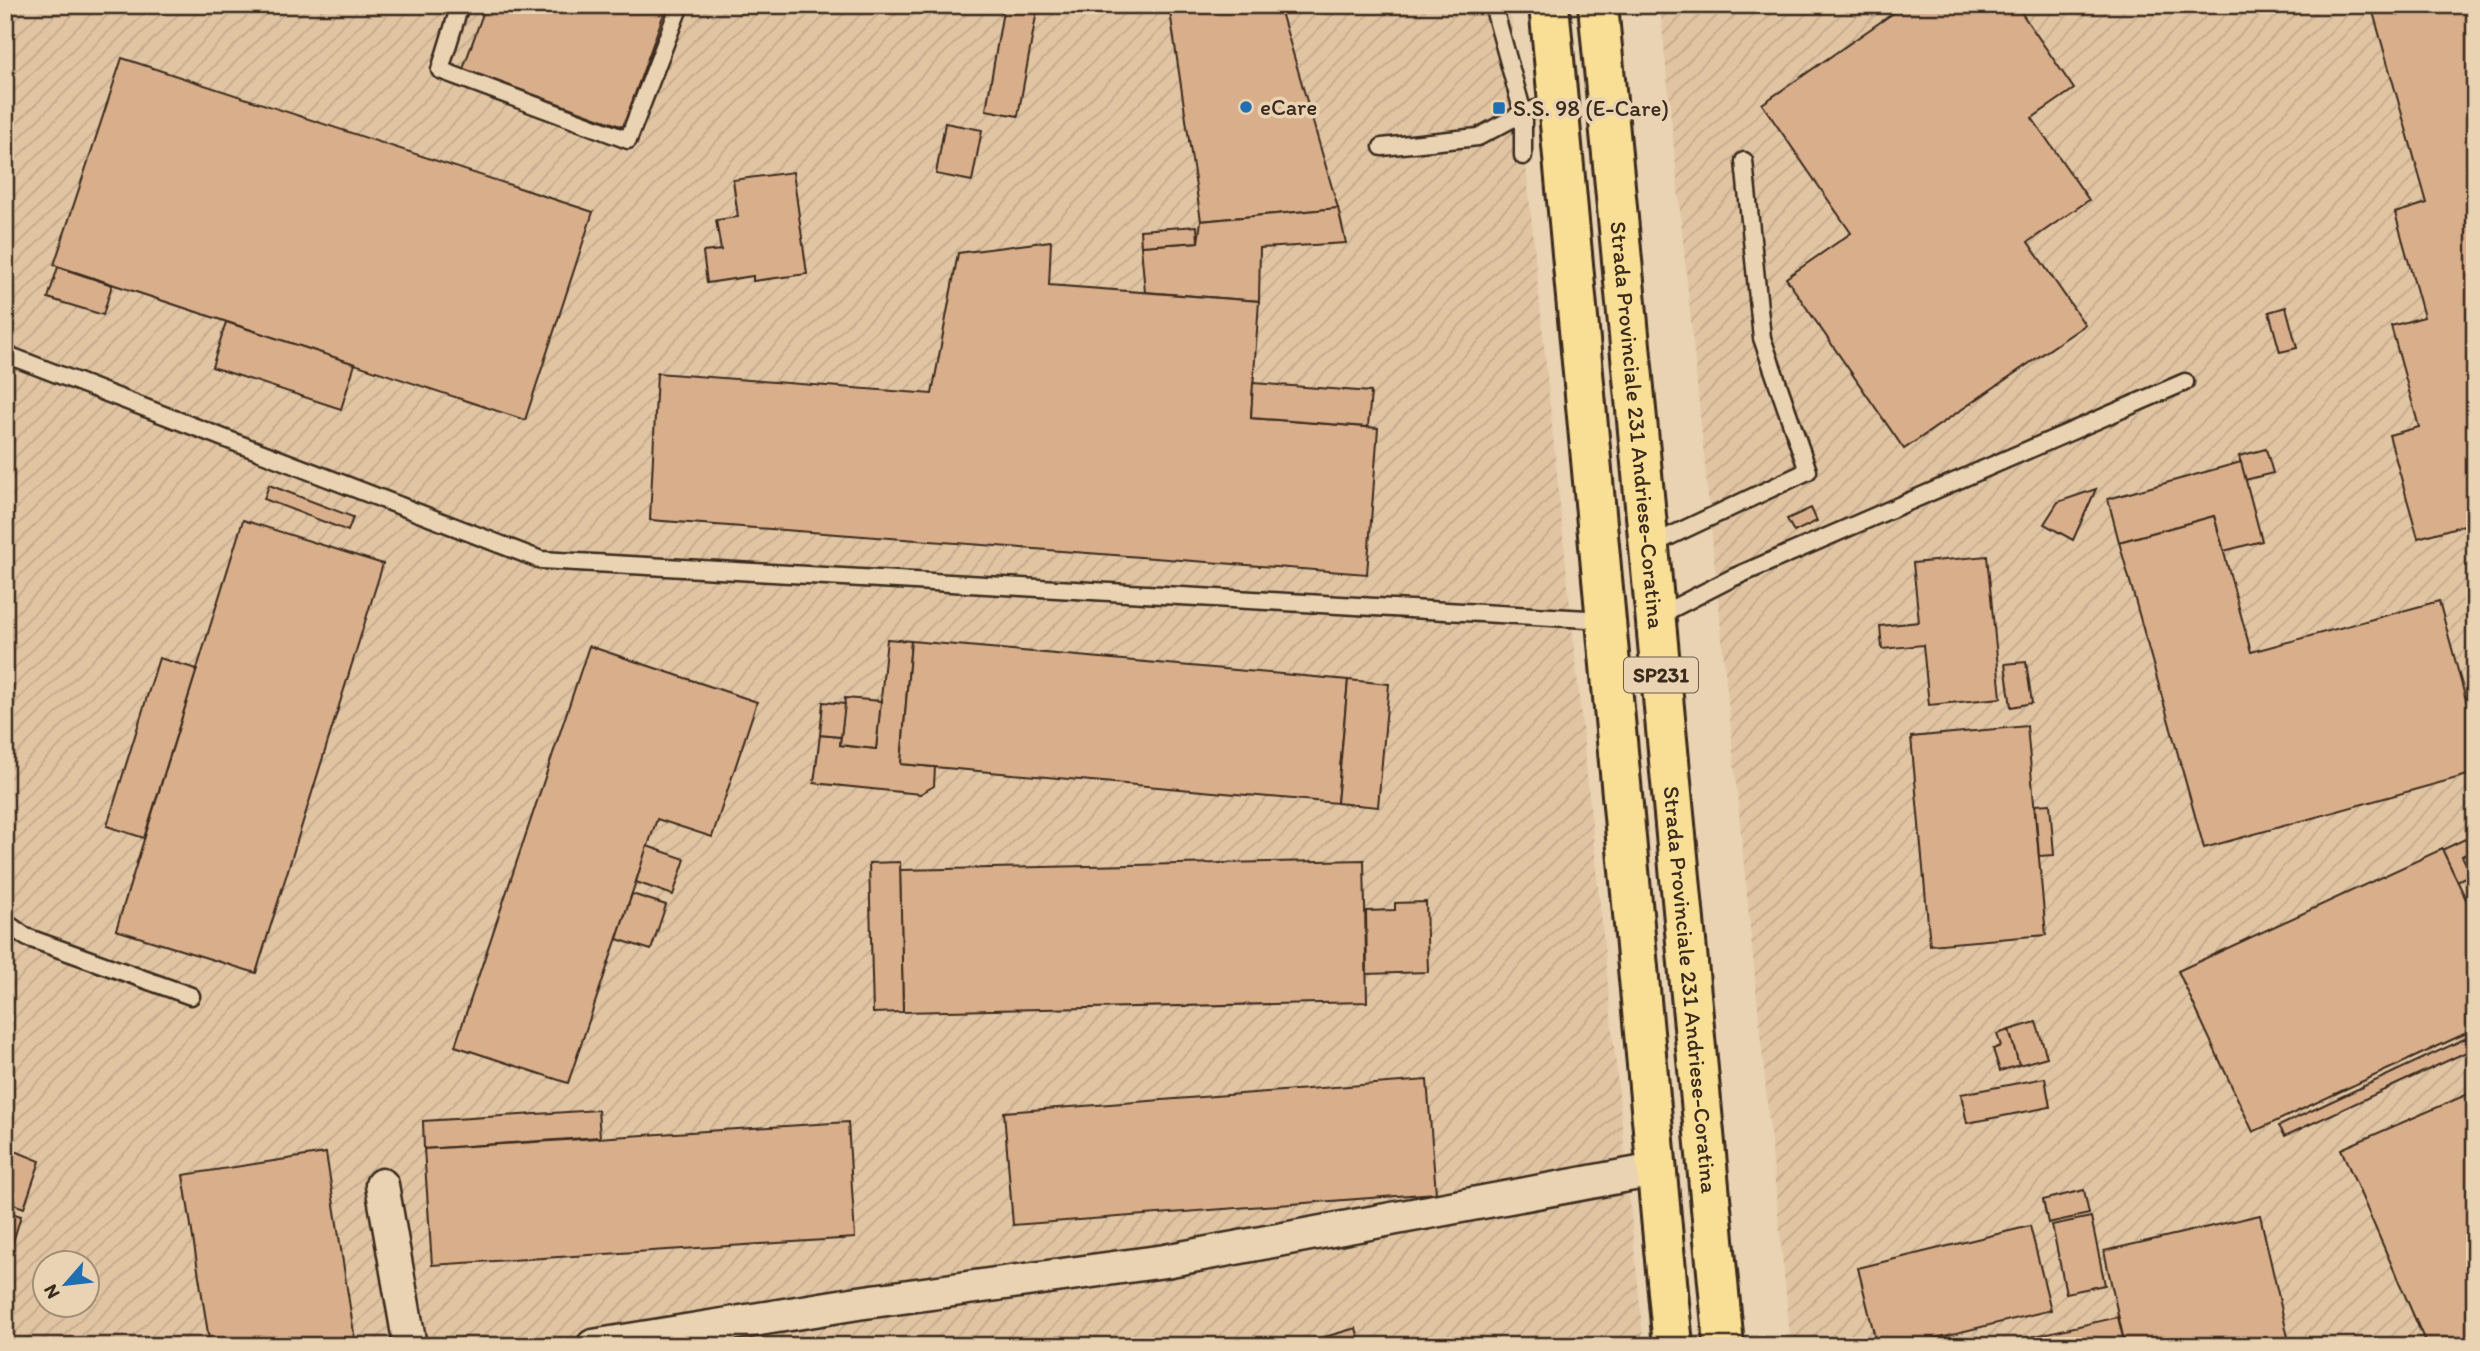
<svg xmlns="http://www.w3.org/2000/svg" width="2480" height="1351" viewBox="0 0 2480 1351" font-family="Itim,sans-serif">
  <style>
    .industrial { fill: url(#industrial-furrows); fill-rule: evenodd }
    .building { fill: #d9af8b; stroke: #3b2a1e; stroke-width: 2 }
    .lines { fill: none; stroke-linecap: round; stroke-linejoin: round }
    .service-casing { stroke: #3b2a1e; stroke-width: 21 }
    .minor-casing { stroke: #3b2a1e; stroke-width: 37 }
    .primary-casing { stroke: #3b2a1e; stroke-width: 44 }
    .service { stroke: #e9d3b2; stroke-width: 16 }
    .minor { stroke: #e9d3b2; stroke-width: 32 }
    .primary { stroke: #f9df96; stroke-width: 38 }
    .poi-dot { fill: #1f6fb2; stroke: #e9d3b2; stroke-width: 2.5 }
    .labels { text-anchor: middle; stroke-width: 7; stroke-linejoin: round; paint-order: stroke }
    .shield { fill: #e9d3b2; stroke: #6f5d4a; stroke-width: 2 }
    .shield-label { font-size: 21px; font-weight: bold; fill: #3b2a1e }
    .poi-label { font-size: 23px; fill: #3b2a1e; stroke: #e9d3b2; text-anchor: start }
    .street-label { font-size: 23px; fill: #3b2a1e; stroke: #e9d3b2 }
  </style>
  <defs>
    <pattern id="industrial-furrows" width="10" height="10" patternUnits="userSpaceOnUse" patternTransform="scale(1.75)"><rect width="10" height="10" fill="#e1c5a3"/><path d="M-1 1l2-2M0 10L10 0M9 11l2-2" fill="none" stroke="#c2a98c"/></pattern>
  </defs>
  <rect width="100%" height="100%" fill="#e9d3b2"/>
  <filter id="ink" filterUnits="userSpaceOnUse"><feTurbulence type="fractalNoise" baseFrequency=".0143" numOctaves="2"/><feDisplacementMap in="SourceGraphic" scale="14" xChannelSelector="R" yChannelSelector="G"/><feConvolveMatrix kernelMatrix="1 2 1 2 8 2 1 2 1" color-interpolation-filters="sRGB"/></filter>
  <g filter="url(#ink)">
    <!-- industrial -->
    <g class="industrial">
      <path d="M 5,5 L 1510,5 L 1644,1346 L 5,1346 L 5,1264 L 8,1255 L 5,1254 ZM 46,1264 L 88,1264 L 88,1306 L 46,1306 Z"/>
      <polygon points="1660,5 2475,5 2475,1346 1791,1346"/>
    </g>
    <!-- building -->
    <g class="building">
      <polygon points="486,5 667,5 623,127 463,69"/>
      <polygon points="1004,5 1038,5 1018,116 986,110"/>
      <polygon points="1169,5 1279,5 1338,208 1201,221"/>
      <polygon points="1905,5 2016,5 2074,89 2032,118 2089,200 2028,242 2085,325 1904,449 1786,278 1851,233 1762,104"/>
      <polygon points="2371,5 2475,5 2475,522 2418,538 2389,435 2419,427 2391,326 2424,317 2395,213 2427,203"/>
      <polygon points="122,58 593,212 525,420 54,265"/>
      <polygon points="945,123 982,130 972,181 936,174"/>
      <polygon points="793,172 807,274 753,281 753,276 707,283 703,252 721,250 716,220 738,217 733,180"/>
      <polygon points="1338,208 1346,243 1260,248 1259,301 1145,292 1141,246 1198,242 1201,221"/>
      <polygon points="1197,226 1198,242 1141,246 1140,230"/>
      <polygon points="1051,241 1049,285 1259,301 1251,418 1378,428 1367,574 650,520 657,373 932,394 958,253"/>
      <polygon points="58,267 112,285 103,315 48,298"/>
      <polygon points="2286,307 2297,348 2280,352 2269,312"/>
      <polygon points="226,322 355,364 341,409 212,367"/>
      <polygon points="1253,383 1371,392 1368,427 1251,418"/>
      <polygon points="2266,449 2273,473 2245,480 2239,456"/>
      <polygon points="2241,462 2262,541 2224,551 2214,516 2119,542 2108,499"/>
      <polygon points="269,485 353,517 348,531 264,499"/>
      <polygon points="2096,489 2073,540 2044,524 2058,502"/>
      <polygon points="1811,508 1817,521 1794,532 1787,519"/>
      <polygon points="2214,516 2251,652 2439,601 2475,733 2475,773 2204,848 2119,542"/>
      <polygon points="243,520 383,564 256,973 116,930"/>
      <polygon points="1987,556 2001,698 1929,705 1923,645 1882,649 1880,626 1919,622 1913,563"/>
      <polygon points="887,639 911,641 901,764 935,767 934,786 920,794 814,783 820,735 841,737 840,745 876,749"/>
      <polygon points="911,641 1348,680 1337,803 901,764"/>
      <polygon points="589,646 757,702 712,837 657,819 568,1083 455,1046"/>
      <polygon points="159,658 197,669 144,838 107,826"/>
      <polygon points="2026,662 2032,703 2011,707 2005,664"/>
      <polygon points="1348,680 1389,684 1378,807 1337,803"/>
      <polygon points="845,698 881,701 876,749 840,745"/>
      <polygon points="823,702 845,704 841,737 820,735"/>
      <polygon points="2027,726 2046,935 1930,945 1911,737"/>
      <polygon points="2050,804 2054,855 2039,856 2035,805"/>
      <polygon points="2465,839 2471,851 2462,856 2471,874 2457,881 2442,850"/>
      <polygon points="647,846 685,859 673,895 636,882"/>
      <polygon points="2442,849 2475,918 2475,1029 2253,1132 2178,971"/>
      <polygon points="1364,860 1367,1002 903,1012 900,870"/>
      <polygon points="900,862 903,1012 873,1013 869,863"/>
      <polygon points="632,894 666,905 651,950 617,939"/>
      <polygon points="1426,902 1428,972 1367,974 1366,911 1395,910 1395,903"/>
      <polygon points="2036,1022 2047,1057 2019,1065 2009,1030"/>
      <polygon points="2009,1030 2019,1065 2000,1071 1993,1049 2001,1046 1997,1034"/>
      <polygon points="2475,1034 2475,1048 2285,1136 2279,1126"/>
      <polygon points="2045,1078 2050,1107 1967,1123 1961,1094"/>
      <polygon points="1427,1080 1436,1193 1013,1225 1004,1112"/>
      <polygon points="2475,1091 2475,1346 2427,1346 2341,1149"/>
      <polygon points="598,1110 600,1137 424,1149 423,1121"/>
      <polygon points="848,1122 855,1238 432,1265 424,1149"/>
      <polygon points="15,1151 40,1161 24,1208 5,1201 5,1179"/>
      <polygon points="326,1153 356,1346 210,1346 183,1175"/>
      <polygon points="2084,1190 2089,1214 2048,1223 2043,1200"/>
      <polygon points="5,1211 21,1216 12,1245 5,1243"/>
      <polygon points="2260,1215 2290,1346 2125,1346 2104,1251"/>
      <polygon points="2091,1217 2105,1285 2066,1293 2052,1225"/>
      <polygon points="2030,1226 2051,1310 1903,1346 1877,1346 1858,1268"/>
      <polygon points="2118,1317 2125,1346 2004,1346 2004,1343"/>
      <polygon points="1356,1328 1361,1346 1293,1346"/>
    </g>
    <g class="lines">
      <defs>
        <g id="service">
          <polyline points="460,5 440,70 628,140 680,5"/>
          <polyline points="1493,5 1523,113 1523,156"/>
          <polyline points="1382,147 1478,137 1523,113 1559,102"/>
          <polyline points="5,354 541,560 1606,620"/>
          <polyline points="1649,546 1808,471 1762,338 1744,161"/>
          <polyline points="1656,617 1732,578 2185,382"/>
          <polyline points="5,922 26,937 191,996"/>
        </g>
        <g id="minor">
          <polyline points="382,1185 410,1346"/>
          <polyline points="593,1346 858,1303 1165,1261 1655,1170"/>
        </g>
        <g id="primary">
          <polyline points="1549,5 1673,1346"/>
          <path id="s1" d="M 1598,5 L 1724,1346"/>
        </g>
      </defs>
      <!-- service casing -->
      <use href="#service" class="service-casing"/>
      <!-- minor casing -->
      <use href="#minor" class="minor-casing"/>
      <!-- primary casing -->
      <use href="#primary" class="primary-casing"/>
      <!-- service -->
      <use href="#service" class="service"/>
      <!-- minor -->
      <use href="#minor" class="minor"/>
      <!-- primary -->
      <use href="#primary" class="primary"/>
    </g>
  </g>
  <!-- markers -->
  <g class="poi-dot">
    <circle cx="1246" cy="107" r="7"/>
    <rect x="1492" y="101" width="14" height="14" rx="3.5"/>
  </g>
  <g class="labels">
    <!-- shield labels -->
    <rect class="shield" x="1624" y="657.5" width="74" height="35" rx="5"/>
    <g class="shield-label">
      <text x="1661" y="682">SP231</text>
    </g>
    <!-- poi labels -->
    <g class="poi-label">
      <text x="1260" y="115">eCare</text>
      <text x="1513" y="116">S.S. 98 (E-Care)</text>
    </g>
    <!-- street labels -->
    <g class="street-label">
      <text dy="8" stroke="none"><textPath href="#s1" startOffset="422">Strada Provinciale 231 Andriese-Coratina</textPath></text>
      <text dy="8" stroke="none"><textPath href="#s1" startOffset="989">Strada Provinciale 231 Andriese-Coratina</textPath></text>
    </g>
  </g>
  <!-- margin -->
  <rect width="2480" height="1351" fill="none" stroke="#e9d3b2" stroke-width="28"/>
  <rect x="14" y="14" width="2452" height="1323" fill="none" stroke="#3b2a1e" stroke-width="2.5" filter="url(#ink)"/>
  <!-- north arrow -->
  <g transform="translate(66 1284) rotate(242)"><circle r="33" fill="#e9d3b2" stroke="#a38f77" stroke-width="2"/>
  <path d="M0-5L12 26L0 18L-12 26Z" fill="#1f6fb2"/>
  <text y="-10" font-size="19" font-weight="bold" text-anchor="middle" fill="#3b2a1e">N</text>
  </g>
</svg>
